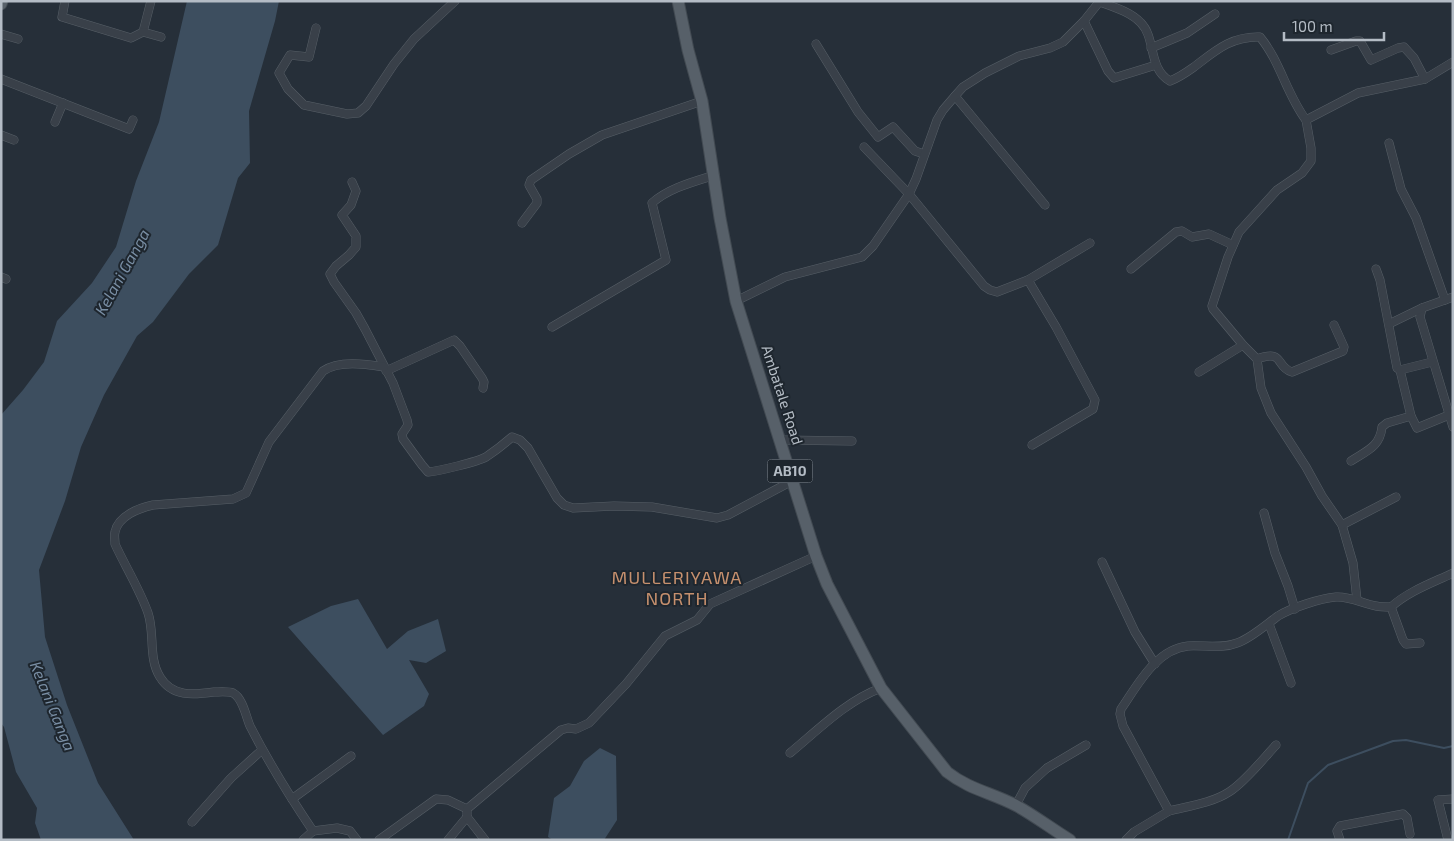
<svg xmlns="http://www.w3.org/2000/svg" width="1454" height="841" viewBox="0 0 1454 841" font-family="'Exo 2',sans-serif">
  <style>
    .water { fill: #3d4e5f }
    .lines { fill: none; stroke-linecap: round; stroke-linejoin: round }
    .stream { stroke: #3d4e5f; stroke-width: 2 }
    .street-casing { stroke: #575f67; stroke-width: 9 }
    .primary-casing { stroke: #424a52; stroke-width: 13 }
    .street { stroke: #394049; stroke-width: 8 }
    .primary { stroke: #576069; stroke-width: 11 }
    .labels { text-anchor: middle; stroke-width: 4; stroke-linejoin: round; paint-order: stroke }
    .shield { fill: #1e262e; stroke: #878f98; stroke-width: 1 }
    .shield-label { font-size: 14px; font-weight: bold; fill: #b4bcc5 }
    .street-label { font-size: 15px; fill: #b4bcc5; stroke: #1e262e }
    .water-label { font-size: 16px; font-style: italic; fill: #798ea4; stroke: #1e262e }
    .quarter-label { font-size: 18px; letter-spacing: 1px; fill: #c6906e; stroke: #1e262e }
  </style>
  <rect width="100%" height="100%" fill="#262f39"/>
  <!-- water -->
  <g class="water">
    <polygon points="187,1 279,1 275,21 249,111 250,163 238,178 218,245 189,274 153,322 137,336 104,395 81,447 65,501 39,570 45,637 67,705 98,783 134,840 41,840 35,823 37,808 16,772 4,727 1,723 1,415 23,390 44,362 57,321 92,283 116,247 136,181 159,122"/>
    <polygon points="358,599 387,649 408,631 438,619 446,651 426,663 409,660 429,694 424,706 383,735 288,627 331,606"/>
    <polygon points="600,748 616,756 617,820 604,840 553,840 548,837 554,798 570,786 584,761"/>
  </g>
  <g class="lines">
    <!-- stream -->
    <polyline class="stream" points="1288,840 1308,783 1328,765 1393,741 1406,740 1444,748 1453,746"/>
    <defs>
      <g id="street">
        <polyline points="65,1 62,17 131,38 143,32 151,1"/>
        <path d="M 1100,2 C 1114,7 1131,12 1141,23 C 1156,38 1148,69 1170,81 C 1178,78 1187,72 1194,67 C 1215,51 1231,36 1260,37 C 1280,61 1287,95 1306,120 L 1358,93 L 1425,79 L 1453,62"/>
        <polyline points="1084,21 1108,71 1114,78 1156,65"/>
        <polyline points="316,28 309,57 290,55 279,73 288,89 304,105 347,114 358,113 366,106 394,64 414,39 455,1"/>
        <polyline points="143,32 161,37"/>
        <polyline points="1,34 18,39"/>
        <polyline points="816,44 858,112 878,137 893,127 915,151 924,154"/>
        <polyline points="1151,48 1187,33 1215,14"/>
        <polyline points="1331,50 1356,41 1360,41 1371,60 1398,48 1404,47 1414,58 1425,79"/>
        <polyline points="1,79 129,129 133,120"/>
        <polyline points="955,96 1045,205"/>
        <polyline points="1306,120 1311,148 1311,161 1302,173 1277,190 1239,232 1228,257 1212,306 1213,309 1243,345 1257,359 1261,388 1271,413 1306,467 1322,496 1342,525 1353,563 1357,600"/>
        <polyline points="55,122 63,103"/>
        <polyline points="1,135 14,140"/>
        <polyline points="1389,143 1401,189 1416,218 1445,300"/>
        <polyline points="864,147 909,194 984,286 990,290 997,292 1028,280 1090,243"/>
        <path d="M 352,182 L 356,191 L 351,205 L 342,215 L 356,236 L 356,247 L 349,255 L 336,266 L 330,274 L 334,282 L 356,313 L 365,329 L 393,383 L 407,420 L 408,425 L 402,434 L 403,439 L 422,465 L 428,472 C 439,471 477,462 486,457 C 495,451 504,444 512,437 L 520,440 L 528,448 L 557,498 L 564,505 L 573,508 L 614,506 L 652,507 L 717,518 L 728,515 L 792,481"/>
        <polyline points="522,223 537,203 537,199 529,185 531,180 569,154 602,135 702,101"/>
        <polyline points="1131,269 1176,232 1182,231 1192,237 1209,234 1233,245"/>
        <polyline points="1376,269 1380,280 1397,368 1400,370"/>
        <polyline points="1,277 6,279"/>
        <polyline points="1028,280 1056,327 1095,400 1093,409 1032,445"/>
        <polyline points="1453,297 1422,308 1420,317 1453,427"/>
        <polyline points="736,301 785,277 862,257 873,246 909,194 916,179 937,120 943,110 955,96 963,87 985,73 1019,56 1050,48 1063,42 1084,21 1100,1"/>
        <polyline points="1389,324 1422,308"/>
        <path d="M 552,327 L 666,260 L 652,203 C 669,188 693,182 715,175"/>
        <path d="M 1257,359 C 1285,349 1275,367 1292,372 L 1343,351 L 1344,347 L 1334,325"/>
        <polyline points="1432,362 1400,370 1411,416 1417,428 1449,415"/>
        <polyline points="386,371 454,340 460,346 482,378 484,382 483,388"/>
        <polyline points="1199,372 1243,345"/>
        <polyline points="781,440 852,441"/>
        <path d="M 1351,461 C 1366,451 1380,447 1382,427 L 1387,423 L 1411,416"/>
        <polyline points="1264,513 1275,553 1288,586 1295,609"/>
        <polyline points="1342,525 1396,497"/>
        <polyline points="1102,562 1135,632 1155,664"/>
        <polyline points="1391,607 1403,640 1406,644 1420,643"/>
        <polyline points="1269,624 1291,683"/>
        <path d="M 790,753 C 818,730 846,701 881,688"/>
        <polyline points="292,799 351,756"/>
        <polyline points="1016,805 1025,788 1047,768 1086,745"/>
        <path d="M 1169,811 C 1189,806 1212,803 1229,792 C 1245,782 1263,759 1276,745"/>
        <polyline points="192,822 231,778 262,750"/>
        <polyline points="313,831 337,828 350,831 357,840"/>
        <path d="M 303,840 L 313,831 C 290,797 269,763 250,726 C 246,717 243,698 233,693 C 228,691 219,692 214,692 C 193,695 172,697 160,677 C 148,658 155,633 148,613 C 140,590 125,566 115,544 C 115,540 114,535 115,532 C 118,516 139,508 153,505 L 233,499 L 246,493 L 269,442 L 323,371 C 339,360 365,364 384,367"/>
        <polyline points="379,840 436,799 448,800 467,809"/>
        <polyline points="448,840 467,817"/>
        <polyline points="485,840 467,817 467,809 561,730 568,728 576,729 589,723 626,684 665,636 697,620 710,604 816,556"/>
        <path d="M 1126,840 L 1134,832 L 1169,811 L 1123,726 L 1120,714 L 1121,709 C 1137,686 1156,649 1188,646 C 1204,645 1222,649 1237,643 C 1250,639 1267,624 1278,616 C 1291,608 1321,598 1336,597 C 1350,596 1363,604 1376,606 C 1381,607 1386,607 1391,607 C 1409,591 1432,583 1453,573"/>
        <polyline points="1340,840 1337,831 1340,826 1403,814 1407,818 1410,834"/>
        <polyline points="1448,840 1438,800 1453,799"/>
      </g>
      <g id="primary">
        <path d="M 678,1 L 688,50 L 702,101 L 720,218 L 736,301 L 816,556 L 827,584 L 881,688 L 947,772 C 970,790 993,793 1017,806 C 1035,816 1052,829 1070,840"/>
        <polyline points="1,4 2,1"/>
      </g>
    </defs>
    <!-- street casing -->
    <use href="#street" class="street-casing"/>
    <!-- primary casing -->
    <use href="#primary" class="primary-casing"/>
    <!-- street -->
    <use href="#street" class="street"/>
    <!-- primary -->
    <use href="#primary" class="primary"/>
  </g>
  <g class="labels">
    <!-- shield labels -->
    <rect class="shield" x="767.5" y="459.5" width="45" height="23" rx="4"/>
    <g class="shield-label">
      <text x="790" y="476">AB10</text>
    </g>
    <!-- street labels -->
    <g class="street-label">
      <text transform="translate(782 395) rotate(72)" y="5">Ambatale Road</text>
    </g>
    <!-- water labels -->
    <g class="water-label">
      <text transform="translate(122 272) rotate(-61)" y="6">Kelani Ganga</text>
      <text transform="translate(53 706) rotate(68)" y="6">Kelani Ganga</text>
    </g>
    <!-- quarter labels -->
    <g class="quarter-label">
      <text x="677" y="584">MULLERIYAWA<tspan x="677" dy="21">NORTH</tspan></text>
    </g>
  </g>
  <!-- border -->
  <rect width="1454" height="841" fill="none" stroke="#b4bcc5" stroke-width="5"/>
  <!-- scale -->
  <path d="M1284 32v8h100v-8" fill="none" stroke="#b4bcc5" stroke-width="2.5"/>
  <text x="1292" y="32" font-size="15" fill="#b4bcc5" stroke="#1e262e" stroke-width="4" paint-order="stroke">100 m</text>
</svg>
